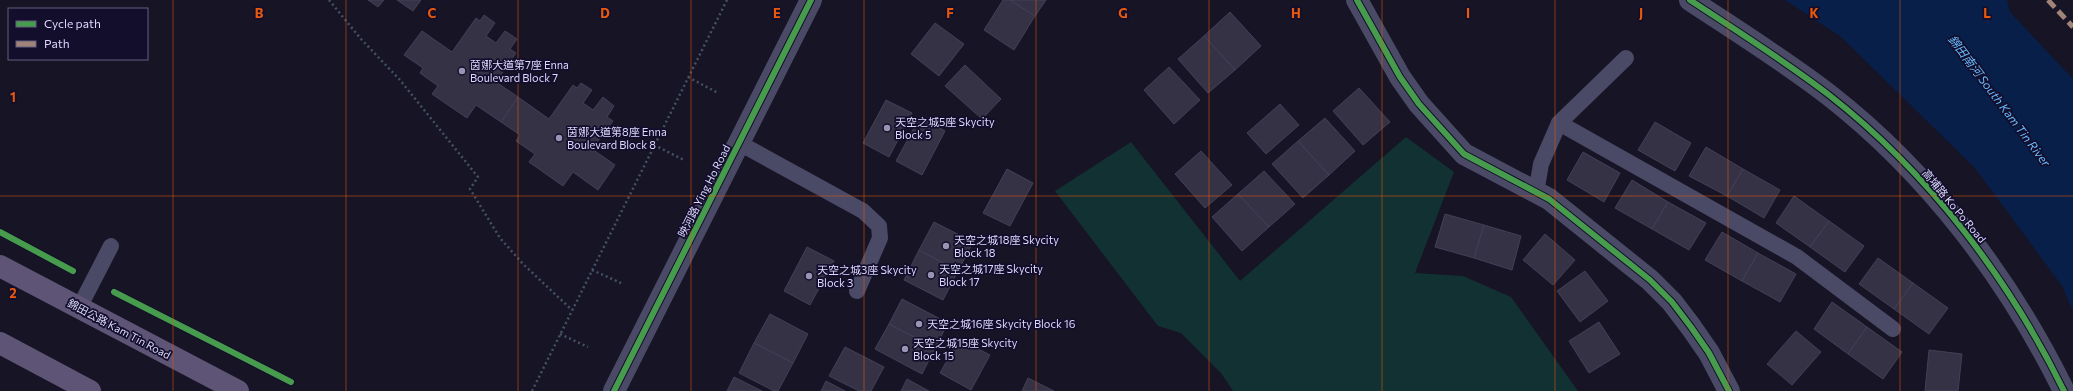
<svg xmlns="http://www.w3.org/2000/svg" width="2073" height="391" viewBox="0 0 2073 391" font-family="Commissioner,'Noto Sans TC',sans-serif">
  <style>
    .green { fill: #123132 }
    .water { fill: #081f49 }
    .building { fill: #363246; stroke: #433f58 }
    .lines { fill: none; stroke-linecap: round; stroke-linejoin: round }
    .path { stroke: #435264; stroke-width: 2.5; stroke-dasharray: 2 3; stroke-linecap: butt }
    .service { stroke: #4a4966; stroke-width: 16 }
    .minor { stroke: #4a4966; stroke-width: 22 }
    .primary { stroke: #5e5476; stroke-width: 22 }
    .quiet { stroke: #a18479; stroke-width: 5; stroke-dasharray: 10 5; stroke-linecap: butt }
    .cycleway-casing { stroke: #130e2b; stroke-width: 8 }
    .cycleway { stroke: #469c4c; stroke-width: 6 }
    .grid { fill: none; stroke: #e8590c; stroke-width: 1; stroke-opacity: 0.55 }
    .poi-dot { fill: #9894b3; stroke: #130e2b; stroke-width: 1.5 }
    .labels { text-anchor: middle; stroke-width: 3.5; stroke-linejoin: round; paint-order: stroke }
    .poi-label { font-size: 11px; fill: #ddd9ff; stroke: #130e2b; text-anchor: start }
    .street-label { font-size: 11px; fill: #ddd9ff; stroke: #130e2b }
    .water-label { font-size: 12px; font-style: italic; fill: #67baff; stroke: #130e2b }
    .grid-label { font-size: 13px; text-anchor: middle; font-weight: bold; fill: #e8590c; stroke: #130e2b; stroke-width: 3.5; stroke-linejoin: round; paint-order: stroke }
  </style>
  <rect width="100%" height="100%" fill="#171425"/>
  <!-- green -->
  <polygon class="green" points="1406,137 1454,172 1415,273 1463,276 1511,297 1578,391 1233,391 1221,373 1181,333 1158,326 1055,191 1131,142 1240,281"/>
  <!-- water -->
  <polygon class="water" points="1785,0 2007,0 2010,12 2073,79 2073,311 2062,286 1975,168 1841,37"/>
  <!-- building -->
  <g class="building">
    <polygon points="368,0 384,0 378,7"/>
    <polygon points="397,0 421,0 413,11"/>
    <polygon points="1003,0 1010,0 1035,16 1014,50 984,30"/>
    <polygon points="1010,0 1046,0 1035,16"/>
    <polygon points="1230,12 1261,46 1235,70 1204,36"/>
    <polygon points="484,15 495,23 486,36 496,43 505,31 517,39 510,49 516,53 496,82 518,97 501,122 476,105 467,118 432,94 438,86 420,73 423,68 404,55 422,31 452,52 476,18 480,21"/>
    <polygon points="935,23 964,44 939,76 911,54"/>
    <polygon points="1204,36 1235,70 1208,93 1178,59"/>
    <polygon points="965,65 1001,99 982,119 945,86"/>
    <polygon points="1169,67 1200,100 1174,124 1144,90"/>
    <polygon points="581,83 592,90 583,103 593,110 603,97 614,106 607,117 613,121 592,149 615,165 598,190 573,172 563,186 529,162 535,154 516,141 520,135 501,122 518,97 549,119 573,85 577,88"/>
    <polygon points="1359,88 1390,122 1363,145 1333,111"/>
    <polygon points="886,100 912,113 889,157 863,143"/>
    <polygon points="1280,104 1299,125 1266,154 1247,133"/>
    <polygon points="920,117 945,131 922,175 896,161"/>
    <polygon points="1325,118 1355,151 1329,175 1298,141"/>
    <polygon points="1655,122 1691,143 1675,171 1638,150"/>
    <polygon points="1298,141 1329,175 1303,198 1272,164"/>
    <polygon points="1706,147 1743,169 1727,196 1689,176"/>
    <polygon points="1201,151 1232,185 1205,208 1175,174"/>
    <polygon points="1583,152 1620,173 1604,202 1567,180"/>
    <polygon points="1007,169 1033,183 1010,226 983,213"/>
    <polygon points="1743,169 1780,190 1764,218 1727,196"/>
    <polygon points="1264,171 1295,204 1269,227 1238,194"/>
    <polygon points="1632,180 1668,202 1652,229 1615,208"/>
    <polygon points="1238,194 1269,227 1242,251 1212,217"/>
    <polygon points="1794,196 1829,221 1810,247 1776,223"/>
    <polygon points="1668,202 1706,223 1689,250 1652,229"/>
    <polygon points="1445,214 1484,225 1474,258 1435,247"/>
    <polygon points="1829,221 1864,246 1845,272 1810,247"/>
    <polygon points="934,222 973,242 958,271 919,250"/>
    <polygon points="1484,225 1521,236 1512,270 1474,258"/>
    <polygon points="1722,232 1758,253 1742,281 1705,260"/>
    <polygon points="1545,234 1575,260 1553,285 1523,260"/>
    <polygon points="807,247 834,261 810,305 784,291"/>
    <polygon points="919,250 958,271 943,300 904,280"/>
    <polygon points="1758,253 1796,274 1780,302 1742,281"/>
    <polygon points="1878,258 1913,283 1894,309 1859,284"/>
    <polygon points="1585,271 1608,301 1580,322 1557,291"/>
    <polygon points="1913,283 1948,308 1929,334 1894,309"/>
    <polygon points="902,299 948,323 935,348 889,324"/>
    <polygon points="1832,302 1867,327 1848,354 1814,329"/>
    <polygon points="770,314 808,334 793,363 754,343"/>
    <polygon points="1599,322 1620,354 1589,373 1569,341"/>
    <polygon points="889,324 935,348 922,374 875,349"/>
    <polygon points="1867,327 1902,352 1883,379 1848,354"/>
    <polygon points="1796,331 1821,352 1792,385 1767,364"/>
    <polygon points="959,339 990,355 971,390 940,373"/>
    <polygon points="754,343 793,363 778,391 774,391 739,373"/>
    <polygon points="845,347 884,367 871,391 859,391 829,376"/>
    <polygon points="1929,350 1962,354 1958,391 1925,391"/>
    <polygon points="734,377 762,391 727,391"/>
    <polygon points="1028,378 1054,391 1022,391"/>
    <polygon points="907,379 929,391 901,391"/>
    <polygon points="826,381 845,391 821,391"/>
  </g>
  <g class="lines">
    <!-- path -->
    <g class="path">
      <polyline points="329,0 361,39 400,80 478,177 470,189 500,238 523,264 572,310"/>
      <polyline points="688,77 718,93"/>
      <polyline points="654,145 684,160"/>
      <polyline points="592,270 621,283"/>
      <polyline points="560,334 588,347"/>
      <polyline points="532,391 727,0"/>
    </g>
    <!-- service -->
    <g class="service">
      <polyline points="1559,123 1797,257 1893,329"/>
      <polyline points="739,143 863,211 879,226 880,238 857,291"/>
      <polyline points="1536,193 1541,164 1559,123 1626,58"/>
      <polyline points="79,308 111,246"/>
    </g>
    <!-- minor -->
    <g class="minor">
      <polyline points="1357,0 1400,77 1419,104 1464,154 1549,199 1650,280 1672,302 1691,327 1709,353 1729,391"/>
      <path d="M 1690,0 C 1737,31 1785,61 1829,95 C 1929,173 2009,279 2064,391"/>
      <polyline points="614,391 811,0"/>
    </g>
    <!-- primary -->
    <g class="primary">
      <polyline points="0,266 238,391"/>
      <polyline points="0,343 90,391"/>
    </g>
    <!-- quiet -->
    <polyline class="quiet" points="2048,0 2073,27"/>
    <defs>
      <g id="cycleway">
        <polyline points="1357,0 1400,77 1419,104 1464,154 1549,199 1650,280 1672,302 1691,327 1709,353 1729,391"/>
        <path d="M 1690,0 C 1737,31 1785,61 1829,95 C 1929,173 2009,279 2064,391"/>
        <polyline points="0,232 73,271"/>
        <polyline points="114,292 291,382"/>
        <polyline points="614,391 811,0"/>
      </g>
    </defs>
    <!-- cycleway casing -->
    <use href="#cycleway" class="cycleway-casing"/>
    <!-- cycleway -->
    <use href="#cycleway" class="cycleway"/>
  </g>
  <!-- grid -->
  <path class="grid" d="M 173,0 L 173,391M 346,0 L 346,391M 518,0 L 518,391M 691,0 L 691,391M 864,0 L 864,391M 1036,0 L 1036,391M 1209,0 L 1209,391M 1382,0 L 1382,391M 1555,0 L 1555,391M 1728,0 L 1728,391M 1900,0 L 1900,391M 0,196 L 2073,196"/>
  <!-- markers -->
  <g class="poi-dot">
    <circle cx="462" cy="71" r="4"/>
    <circle cx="887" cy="128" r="4"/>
    <circle cx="559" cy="138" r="4"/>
    <circle cx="946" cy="246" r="4"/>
    <circle cx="931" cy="275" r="4"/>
    <circle cx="809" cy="276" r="4"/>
    <circle cx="919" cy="324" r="4"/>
    <circle cx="905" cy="349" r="4"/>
  </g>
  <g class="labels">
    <!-- poi labels -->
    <g class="poi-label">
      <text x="470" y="69">茵娜大道第7座 Enna<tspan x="470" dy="13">Boulevard Block 7</tspan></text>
      <text x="895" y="126">天空之城5座 Skycity<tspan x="895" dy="13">Block 5</tspan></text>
      <text x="567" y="136">茵娜大道第8座 Enna<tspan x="567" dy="13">Boulevard Block 8</tspan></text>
      <text x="954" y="244">天空之城18座 Skycity<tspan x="954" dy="13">Block 18</tspan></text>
      <text x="939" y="273">天空之城17座 Skycity<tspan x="939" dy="13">Block 17</tspan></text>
      <text x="817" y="274">天空之城3座 Skycity<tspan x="817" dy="13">Block 3</tspan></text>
      <text x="927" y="328">天空之城16座 Skycity Block 16</text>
      <text x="913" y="347">天空之城15座 Skycity<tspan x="913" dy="13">Block 15</tspan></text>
    </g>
    <!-- street labels -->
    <g class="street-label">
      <text transform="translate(704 191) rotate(-63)" y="4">映河路 Ying Ho Road</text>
      <text transform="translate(1954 206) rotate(50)" y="4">高埔路 Ko Po Road</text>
      <text transform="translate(119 329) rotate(28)" y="4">錦田公路 Kam Tin Road</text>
    </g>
    <!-- water labels -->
    <g class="water-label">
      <text transform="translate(1999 101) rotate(53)" y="4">錦田南河 South Kam Tin River</text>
    </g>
  </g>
  <g class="grid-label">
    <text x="259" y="18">B</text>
    <text x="432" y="18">C</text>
    <text x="605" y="18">D</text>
    <text x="777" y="18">E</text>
    <text x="950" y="18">F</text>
    <text x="1123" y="18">G</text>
    <text x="1296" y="18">H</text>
    <text x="1468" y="18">I</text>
    <text x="1641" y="18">J</text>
    <text x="1814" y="18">K</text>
    <text x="1987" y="18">L</text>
    <text x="13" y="102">1</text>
    <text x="13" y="298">2</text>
  </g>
  <!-- legend -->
  <rect x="8" y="8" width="140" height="52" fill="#130e2b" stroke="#645f80"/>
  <rect x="16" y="21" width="20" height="6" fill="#469c4c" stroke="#645f80"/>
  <text x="44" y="28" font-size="12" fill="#ddd9ff">Cycle path</text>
  <rect x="16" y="41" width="20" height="6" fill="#a18479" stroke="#645f80"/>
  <text x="44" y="48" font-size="12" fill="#ddd9ff">Path</text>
</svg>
